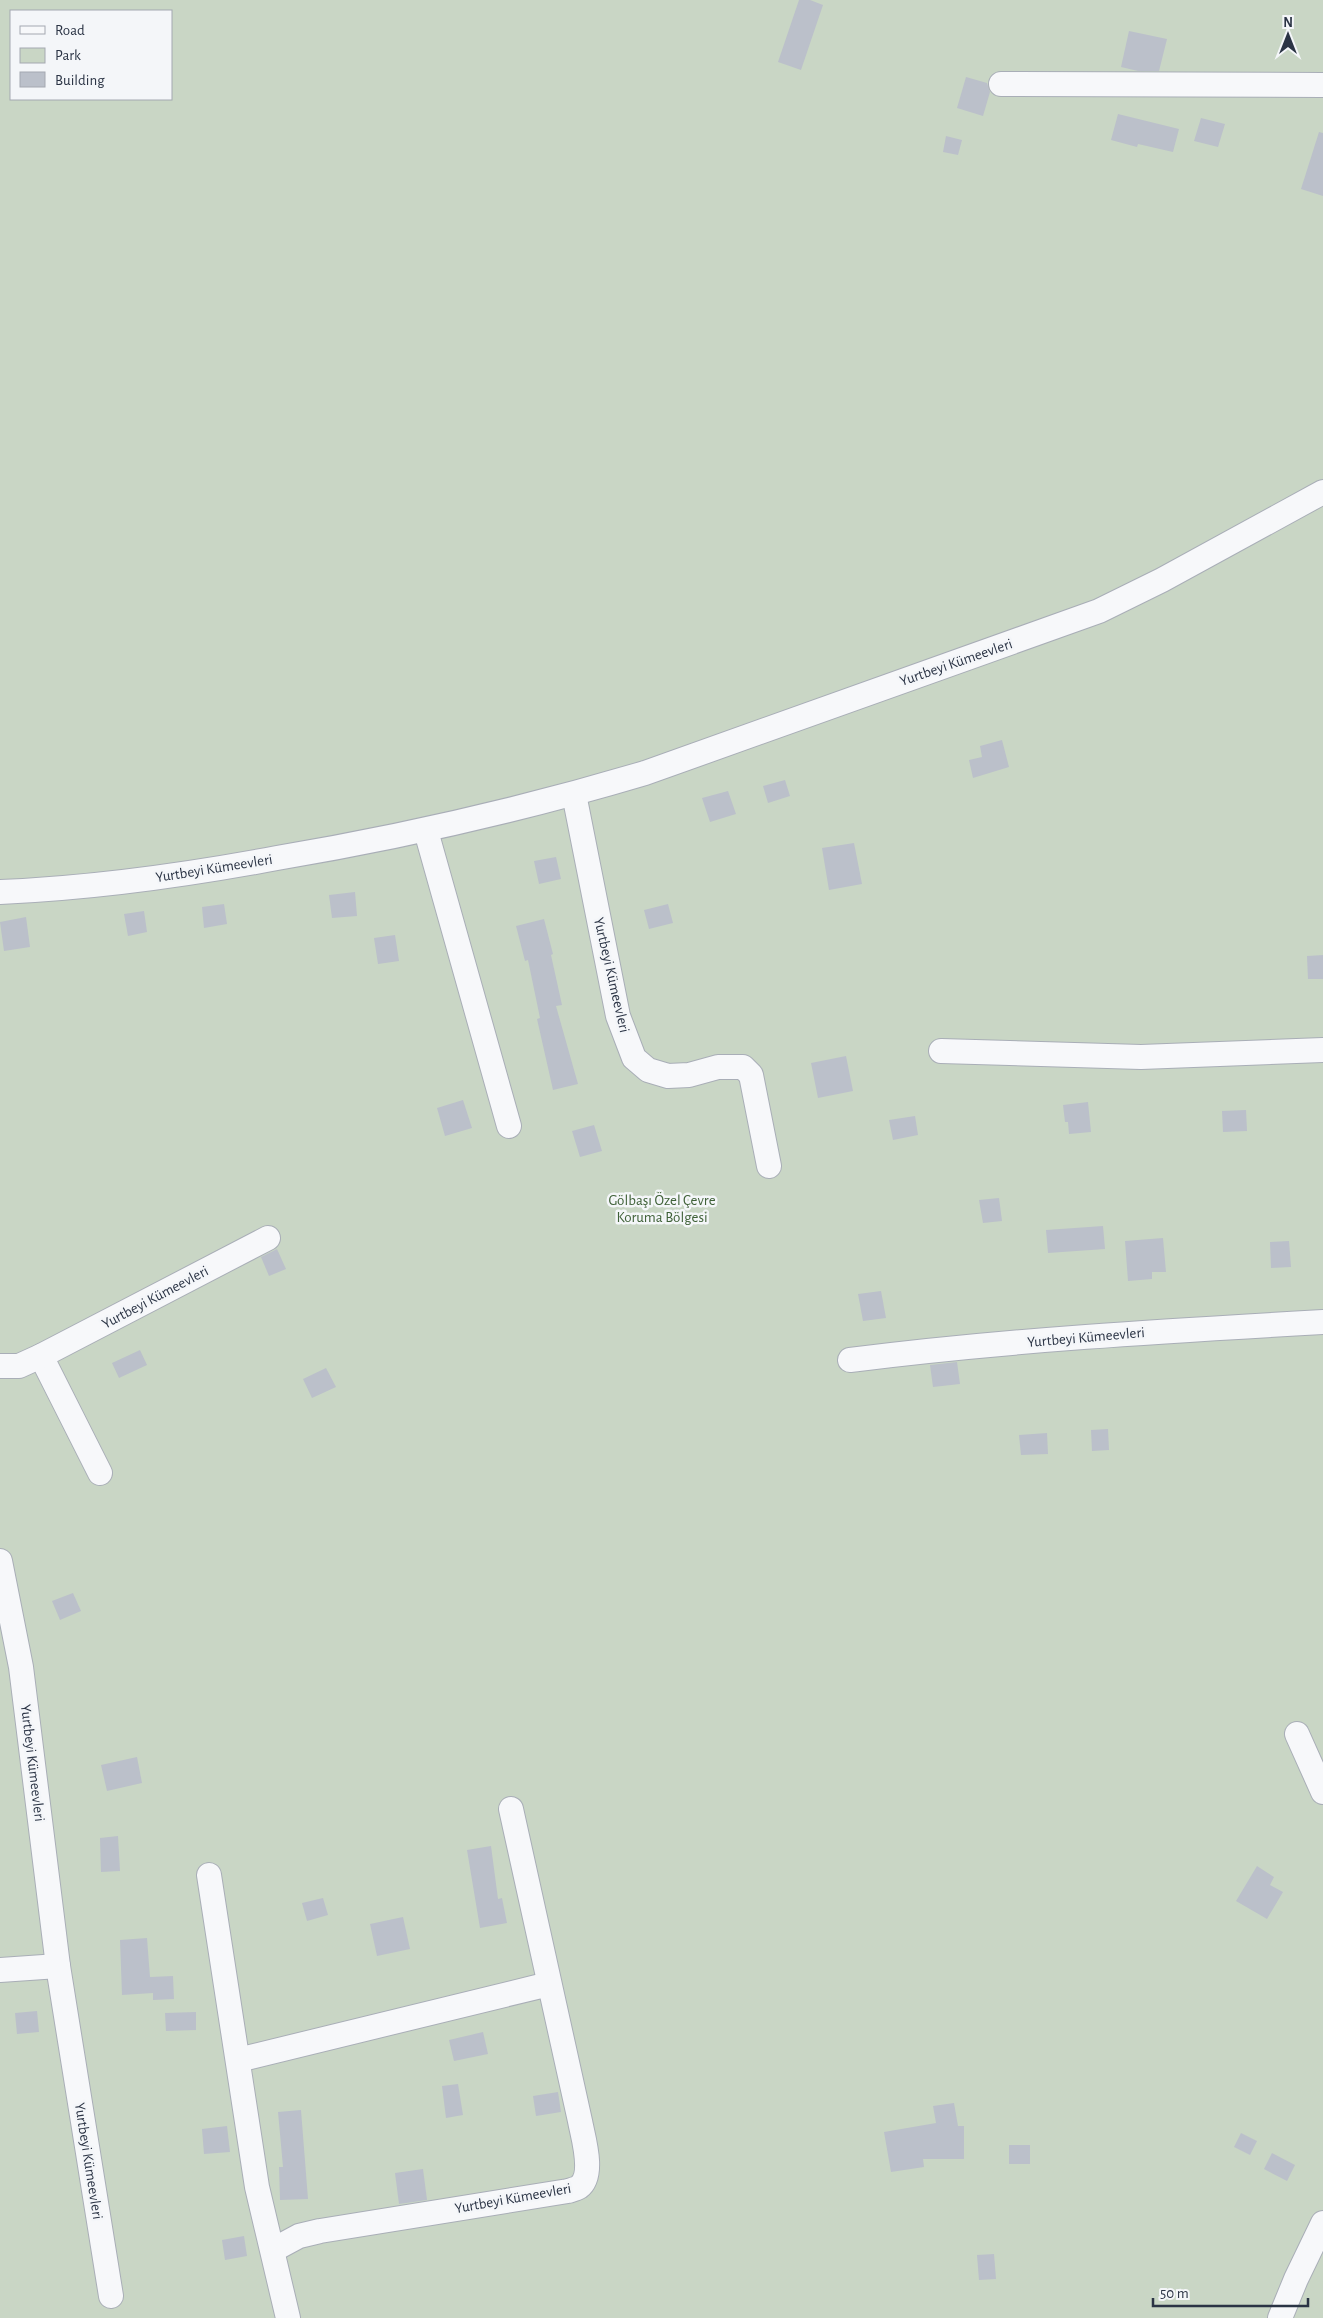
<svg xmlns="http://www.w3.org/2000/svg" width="1323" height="2318" viewBox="0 0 1323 2318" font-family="'Alegreya Sans',sans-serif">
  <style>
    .green { fill: #c9d6c5; fill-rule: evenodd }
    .building { fill: #bbc0ca }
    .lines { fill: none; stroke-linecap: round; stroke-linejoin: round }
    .minor-casing { stroke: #a9aeb7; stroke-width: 26 }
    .minor { stroke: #f7f8fa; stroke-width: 24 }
    .labels { text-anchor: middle; stroke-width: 5; stroke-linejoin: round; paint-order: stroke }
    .street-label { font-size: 15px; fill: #2b3445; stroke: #f4f6f9 }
    .park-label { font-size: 15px; fill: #3f6138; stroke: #f4f6f9 }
  </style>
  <rect width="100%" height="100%" fill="#e4e7ec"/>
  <!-- green -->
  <path class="green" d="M 0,0 L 1323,0 L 1323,2318 L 0,2318 ZM 11,11 L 171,11 L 171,99 L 11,99 Z"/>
  <!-- building -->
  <g class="building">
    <polygon points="799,0 810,0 823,5 801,70 778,62"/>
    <polygon points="1129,31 1167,39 1159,71 1138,71 1121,67"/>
    <polygon points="966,77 987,83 990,92 983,116 957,108"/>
    <polygon points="1118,114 1179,129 1173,152 1138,144 1137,147 1111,140"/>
    <polygon points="1201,118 1225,124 1218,147 1194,141"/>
    <polygon points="1319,132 1323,133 1323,196 1301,189"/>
    <polygon points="946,136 962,140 958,155 943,152"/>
    <polygon points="1002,740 1009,767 973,778 969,760 982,757 980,746"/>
    <polygon points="785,780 790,796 768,803 763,786"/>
    <polygon points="728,791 736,814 710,822 702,798"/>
    <polygon points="854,843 862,884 829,890 822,848"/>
    <polygon points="556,857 561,879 539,884 534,861"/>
    <polygon points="355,892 357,916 332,918 329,895"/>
    <polygon points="224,904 227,924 204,928 202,907"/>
    <polygon points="668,904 673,923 649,929 644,910"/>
    <polygon points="144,911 147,932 128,936 124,914"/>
    <polygon points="26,917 30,947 4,951 0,922"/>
    <polygon points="544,919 553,954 551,955 562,1005 556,1006 578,1084 553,1090 537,1019 540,1018 528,960 525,961 516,926"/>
    <polygon points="395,935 399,961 378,964 374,938"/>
    <polygon points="1323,955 1323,979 1308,979 1307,956"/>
    <polygon points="846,1056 853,1091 818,1098 811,1063"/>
    <polygon points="463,1100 472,1128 445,1136 437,1108"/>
    <polygon points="1088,1102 1091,1132 1069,1134 1068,1122 1065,1122 1063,1105"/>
    <polygon points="1246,1110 1247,1131 1223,1132 1222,1111"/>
    <polygon points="915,1116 918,1135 893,1140 889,1120"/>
    <polygon points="594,1125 602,1151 580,1157 572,1131"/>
    <polygon points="999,1198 1002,1221 983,1223 979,1200"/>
    <polygon points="1103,1226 1105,1249 1048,1253 1046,1230"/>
    <polygon points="1163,1238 1166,1272 1152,1272 1152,1279 1128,1281 1125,1241"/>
    <polygon points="1289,1241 1291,1267 1271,1268 1270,1242"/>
    <polygon points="277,1249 286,1269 269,1276 261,1257"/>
    <polygon points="881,1291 886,1318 863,1321 858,1294"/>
    <polygon points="140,1350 147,1365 119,1378 112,1363"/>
    <polygon points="957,1362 960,1384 933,1387 930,1365"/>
    <polygon points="326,1368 336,1387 312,1398 303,1379"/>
    <polygon points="1108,1429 1109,1450 1092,1451 1091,1430"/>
    <polygon points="1047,1433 1048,1454 1021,1455 1019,1435"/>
    <polygon points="73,1593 81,1611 60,1620 52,1601"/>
    <polygon points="137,1757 142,1783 107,1791 101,1765"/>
    <polygon points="118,1836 120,1871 101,1872 100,1838"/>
    <polygon points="491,1846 498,1899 502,1898 507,1923 480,1928 467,1850"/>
    <polygon points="1257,1866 1274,1877 1270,1885 1283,1892 1267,1919 1236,1901"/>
    <polygon points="323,1898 328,1915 307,1921 302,1903"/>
    <polygon points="403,1917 410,1949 377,1956 370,1924"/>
    <polygon points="147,1938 150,1977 173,1976 174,1999 153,2000 153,1993 122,1995 120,1940"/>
    <polygon points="37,2011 39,2032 17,2034 15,2013"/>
    <polygon points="196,2012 196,2030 166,2031 165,2013"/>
    <polygon points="483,2032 488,2054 454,2061 449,2040"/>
    <polygon points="458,2084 463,2115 446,2118 442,2086"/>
    <polygon points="558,2092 561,2112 536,2116 533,2096"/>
    <polygon points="954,2103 958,2126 964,2126 964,2159 923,2159 924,2167 891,2172 884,2132 936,2123 933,2106"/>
    <polygon points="301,2110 308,2199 280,2200 279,2167 283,2167 278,2112"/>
    <polygon points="227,2126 230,2152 204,2154 202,2129"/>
    <polygon points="1241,2133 1257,2141 1250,2155 1234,2147"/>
    <rect x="1009" y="2145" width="21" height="19"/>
    <polygon points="1272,2153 1295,2165 1287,2181 1264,2169"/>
    <polygon points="423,2169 427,2200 399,2204 395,2173"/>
    <polygon points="244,2236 247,2256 225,2260 222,2240"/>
    <polygon points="994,2254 996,2279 979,2280 977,2255"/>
  </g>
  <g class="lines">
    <defs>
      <g id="minor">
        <polyline points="1001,84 1323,85"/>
        <polyline points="574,794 618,1016 634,1058 648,1070 668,1076 689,1075 718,1067 743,1067 751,1075 769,1166"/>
        <polyline points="426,831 509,1126"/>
        <path d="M 0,892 C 93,888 186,875 277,858 C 402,837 524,809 645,773 L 1099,611 L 1162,580 L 1323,492"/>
        <polyline points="941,1051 1141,1057 1323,1050"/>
        <polyline points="41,1356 100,1473"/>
        <path d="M 850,1360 C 1007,1340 1165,1331 1323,1322"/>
        <polyline points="0,1366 19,1366 41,1356 268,1238"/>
        <polyline points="0,1561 21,1667 58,1966 111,2296"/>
        <polyline points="1297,1734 1323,1792"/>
        <polyline points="209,1875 257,2187 288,2318"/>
        <polyline points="0,1970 58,1966"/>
        <polyline points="238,2060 549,1984"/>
        <path d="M 273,2250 L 299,2236 L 320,2231 L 568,2191 C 571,2190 576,2189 579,2187 C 595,2175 583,2137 580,2121 L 511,1809"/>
        <polyline points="1280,2318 1296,2279 1323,2223"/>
      </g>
    </defs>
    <!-- minor casing -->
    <use href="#minor" class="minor-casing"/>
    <!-- minor -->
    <use href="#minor" class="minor"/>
  </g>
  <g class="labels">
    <!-- street labels -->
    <g class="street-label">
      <text transform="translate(956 662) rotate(-19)" y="5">Yurtbeyi Kümeevleri</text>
      <text transform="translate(214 868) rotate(-9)" y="5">Yurtbeyi Kümeevleri</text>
      <text transform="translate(612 975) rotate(77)" y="5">Yurtbeyi Kümeevleri</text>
      <text transform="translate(155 1297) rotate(-28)" y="5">Yurtbeyi Kümeevleri</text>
      <text transform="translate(1086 1337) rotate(-5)" y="5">Yurtbeyi Kümeevleri</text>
      <text transform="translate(33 1763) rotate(83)" y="5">Yurtbeyi Kümeevleri</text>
      <text transform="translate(89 2161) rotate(81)" y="5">Yurtbeyi Kümeevleri</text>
      <text transform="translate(513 2198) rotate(-10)" y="5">Yurtbeyi Kümeevleri</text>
    </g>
    <!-- park labels -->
    <g class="park-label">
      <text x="662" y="1205">Gölbaşı Özel Çevre<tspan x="662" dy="17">Koruma Bölgesi</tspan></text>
    </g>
  </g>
  <!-- legend -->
  <rect x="10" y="10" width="162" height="90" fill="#f4f6f9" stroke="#a4a8b1"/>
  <rect x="20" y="26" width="25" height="8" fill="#f7f8fa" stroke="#a4a8b1"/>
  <text x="55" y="35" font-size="15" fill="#2b3445">Road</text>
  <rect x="20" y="48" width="25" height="15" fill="#c9d6c5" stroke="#a4a8b1"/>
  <text x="55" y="60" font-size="15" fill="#2b3445">Park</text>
  <rect x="20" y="72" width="25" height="15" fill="#bbc0ca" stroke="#a4a8b1"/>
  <text x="55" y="85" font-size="15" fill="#2b3445">Building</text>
  <!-- north arrow -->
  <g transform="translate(1288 35)" stroke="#f4f6f9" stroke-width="4" paint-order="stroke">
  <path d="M0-4L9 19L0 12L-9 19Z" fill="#2b3445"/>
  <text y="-8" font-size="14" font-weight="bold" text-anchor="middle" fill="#2b3445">N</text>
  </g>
  <!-- scale -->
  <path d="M1153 2298v8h155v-8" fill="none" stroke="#2b3445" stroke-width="2.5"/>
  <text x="1160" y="2298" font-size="15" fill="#2b3445" stroke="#f4f6f9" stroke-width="4" paint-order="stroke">50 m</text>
</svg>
